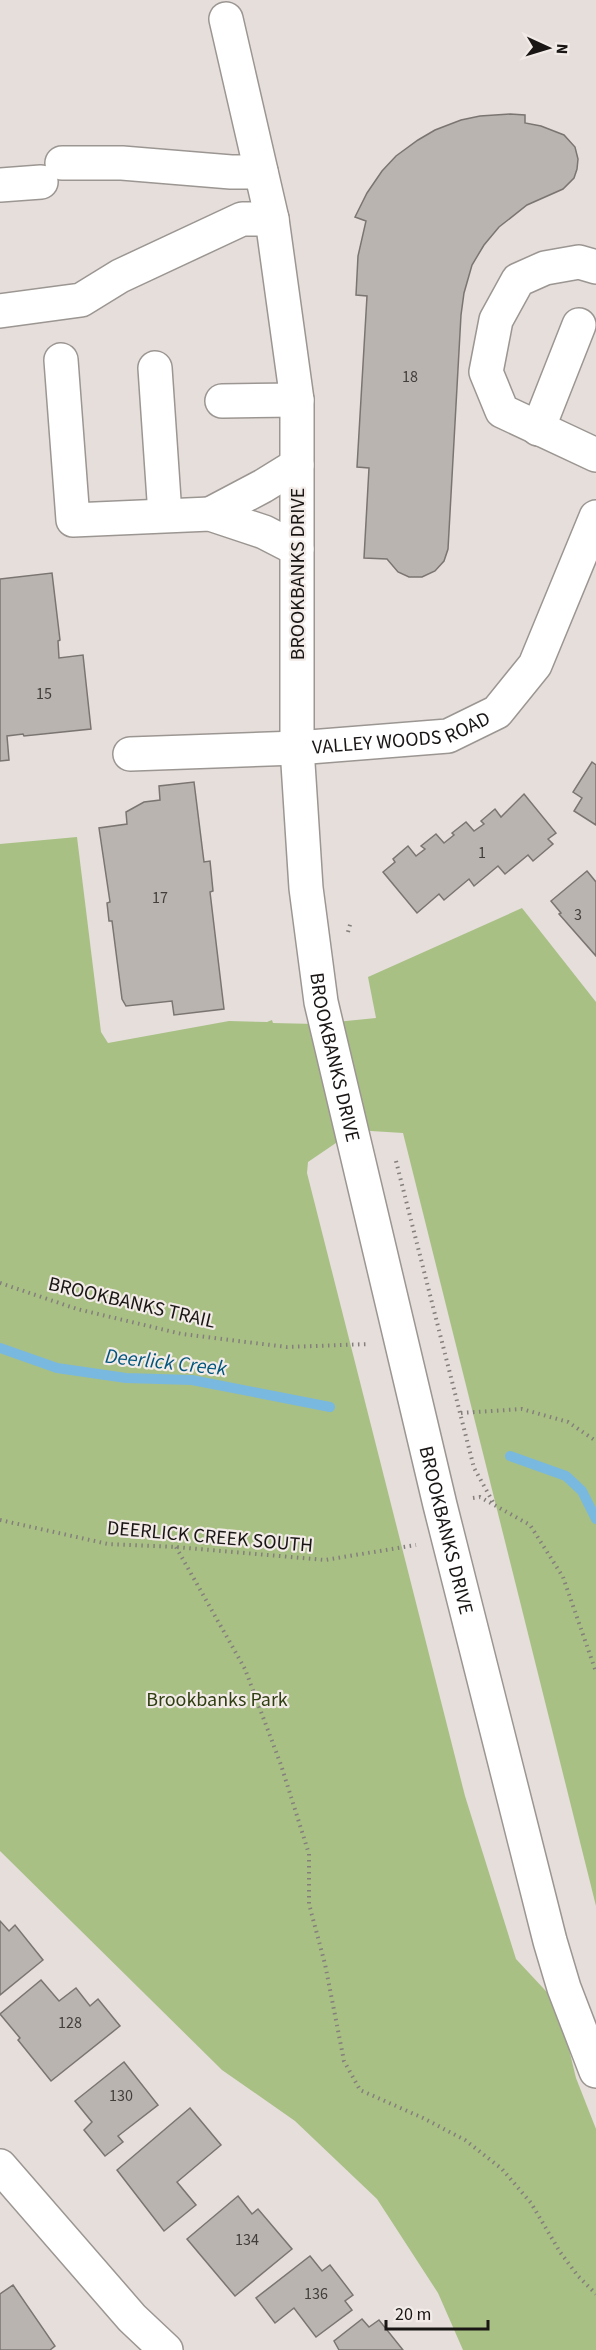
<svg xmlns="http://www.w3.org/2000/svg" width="596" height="2350" viewBox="0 0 596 2350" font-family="'Source Sans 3',sans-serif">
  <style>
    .green { fill: #a9c085 }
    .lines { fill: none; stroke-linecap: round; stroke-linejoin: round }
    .stream { stroke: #79b8df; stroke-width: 10 }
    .building { fill: #bab4b0; stroke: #7b7572; stroke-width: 1.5 }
    .minor-casing { stroke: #9c9692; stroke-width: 36 }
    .path { stroke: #847f7c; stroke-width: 4; stroke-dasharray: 1.5 4.5; stroke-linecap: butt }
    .minor { stroke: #fff; stroke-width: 33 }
    .labels { text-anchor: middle; stroke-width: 4.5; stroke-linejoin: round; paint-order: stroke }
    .number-label { font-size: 16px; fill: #413e3c }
    .street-label { font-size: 20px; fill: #191615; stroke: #f2ebe8 }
    .park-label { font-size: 20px; fill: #303f12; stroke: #f2ebe8 }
    .water-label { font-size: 21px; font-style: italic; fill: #02567c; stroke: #f2ebe8 }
  </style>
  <rect width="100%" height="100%" fill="#e5dedb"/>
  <!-- green -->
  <polygon class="green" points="77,837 101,1032 108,1043 229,1021 267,1022 272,1020 273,1023 316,1024 376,1018 368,977 522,908 596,1002 596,1906 403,1133 355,1130 308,1162 307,1173 465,1796 516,1959 558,2004 576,2078 596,2129 596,2350 463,2350 438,2293 377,2199 295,2121 222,2070 0,1851 0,844"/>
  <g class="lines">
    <!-- stream -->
    <g class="stream">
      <polyline points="0,1348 57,1368 126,1378 192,1380 330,1407"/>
      <polyline points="510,1456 566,1476 582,1491 596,1519"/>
    </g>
  </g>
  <!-- building -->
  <g class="building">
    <polygon points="510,114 525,115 525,123 541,126 564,135 575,147 578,159 577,169 574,178 563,189 527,205 499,227 484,245 472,265 464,293 461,315 448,549 444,561 435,571 422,577 409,577 398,572 387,559 364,558 369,468 357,467 367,296 356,295 358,256 366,221 355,217 367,193 382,171 396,156 418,140 435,130 461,120 480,116"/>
    <polygon points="52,573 60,640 58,641 59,658 83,655 91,729 24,736 23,734 7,736 9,760 0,761 0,579"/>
    <polygon points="592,762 596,765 596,825 574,811 582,798 573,792"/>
    <polygon points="194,782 204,862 210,861 213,891 210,892 224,1009 174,1015 172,1001 126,1006 122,999 112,921 109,921 107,903 110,902 99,828 127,824 126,812 144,802 160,800 159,786"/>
    <polygon points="524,794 556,833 548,839 553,844 533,861 528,855 505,874 498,866 474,886 469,879 444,900 439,894 417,913 383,872 395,862 393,859 408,846 416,856 425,849 421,846 436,834 444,843 454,835 452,833 466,822 474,831 484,824 481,821 495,809 501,817"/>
    <polygon points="587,871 596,882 596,956 559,914 561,913 551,901"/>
    <polygon points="0,1921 9,1931 15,1925 43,1960 0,1995"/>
    <polygon points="41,1980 59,2001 76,1988 90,2006 98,1999 120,2026 51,2081 18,2040 20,2038 0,2014"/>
    <polygon points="124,2062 158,2105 118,2136 123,2142 105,2156 84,2130 92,2122 75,2101"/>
    <polygon points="190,2108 221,2145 177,2182 196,2205 164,2231 117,2170"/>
    <polygon points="238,2196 252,2214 258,2209 292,2249 235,2296 187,2239"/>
    <polygon points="310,2256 322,2271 330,2265 353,2295 345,2301 352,2310 316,2337 294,2308 275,2323 256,2298"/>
    <polygon points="13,2285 55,2346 50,2350 0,2350 0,2294"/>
    <polygon points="362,2319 369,2327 379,2320 403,2350 339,2350 334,2341"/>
  </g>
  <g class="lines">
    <defs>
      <g id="minor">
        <path id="s1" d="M 226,19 L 272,219 L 297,400 L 297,748 L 306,888 L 321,1002 L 440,1505 L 550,1941 L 564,1988 L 596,2071"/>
        <polyline points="62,163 122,163 231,172 261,172"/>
        <polyline points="0,185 41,182"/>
        <polyline points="596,267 579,262 545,268 518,280 496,320 486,372 502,411 596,455"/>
        <polyline points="0,311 81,300 120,276 242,219 272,219"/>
        <polyline points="61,360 73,520 210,514 264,532 297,549"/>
        <polyline points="155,368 165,515"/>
        <polyline points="222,401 297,400"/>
        <polyline points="538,429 579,325"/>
        <polyline points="210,514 263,486 297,465"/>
        <path id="s2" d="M 130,754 L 297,748 L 448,736 L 497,712 L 535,665 L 596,517"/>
        <polyline points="0,2166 132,2318 166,2350"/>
      </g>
    </defs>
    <!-- minor casing -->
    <use href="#minor" class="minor-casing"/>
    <!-- path -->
    <g class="path">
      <polyline points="348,932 351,921"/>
      <polyline points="396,1161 474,1468 494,1504"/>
      <polyline points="0,1283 77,1309 182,1334 287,1347 369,1344"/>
      <polyline points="461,1413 522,1409 568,1422 596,1441"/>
      <polyline points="473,1498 480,1497 530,1525 563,1577 596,1672"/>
      <polyline points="0,1520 108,1544 176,1547 325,1560 416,1545"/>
      <polyline points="176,1547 245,1669 281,1765 309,1854 309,1904 325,1964 344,2061 360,2090 423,2118 465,2140 502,2169 531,2203 560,2252 578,2276 596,2294"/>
    </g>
    <!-- minor -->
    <use href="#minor" class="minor"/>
  </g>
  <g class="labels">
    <!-- number labels -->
    <g class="number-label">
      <text x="410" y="382">18</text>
      <text x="44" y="699">15</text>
      <text x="482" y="858">1</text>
      <text x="160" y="903">17</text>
      <text x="578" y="920">3</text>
      <text x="70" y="2028">128</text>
      <text x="121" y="2101">130</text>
      <text x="247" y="2245">134</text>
      <text x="316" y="2299">136</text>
    </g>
    <!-- street labels -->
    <g class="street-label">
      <text transform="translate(297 574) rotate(-90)" y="7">BROOKBANKS DRIVE</text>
      <text dy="7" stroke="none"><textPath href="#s2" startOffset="273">VALLEY WOODS ROAD</textPath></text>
      <text dy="7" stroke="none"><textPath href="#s1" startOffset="1048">BROOKBANKS DRIVE</textPath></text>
      <text transform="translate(132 1302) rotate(13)" y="7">BROOKBANKS TRAIL</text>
      <text dy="7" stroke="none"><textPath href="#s1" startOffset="1534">BROOKBANKS DRIVE</textPath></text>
      <text transform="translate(210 1536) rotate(5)" y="7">DEERLICK CREEK SOUTH</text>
    </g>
    <!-- park labels -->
    <g class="park-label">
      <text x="217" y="1706">Brookbanks Park</text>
    </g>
    <!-- water labels -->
    <g class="water-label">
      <text transform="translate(166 1362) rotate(6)" y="7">Deerlick Creek</text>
    </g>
  </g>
  <!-- north arrow -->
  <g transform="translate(548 48) rotate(94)" stroke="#f2ebe8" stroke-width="4.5" paint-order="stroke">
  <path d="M0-4.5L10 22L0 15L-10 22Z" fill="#191615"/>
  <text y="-9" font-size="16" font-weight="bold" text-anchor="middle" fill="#191615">N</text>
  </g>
  <!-- scale -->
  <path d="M386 2320v9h102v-9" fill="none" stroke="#191615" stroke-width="3"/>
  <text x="395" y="2320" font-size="18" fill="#191615" stroke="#f2ebe8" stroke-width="4.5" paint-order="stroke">20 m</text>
</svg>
